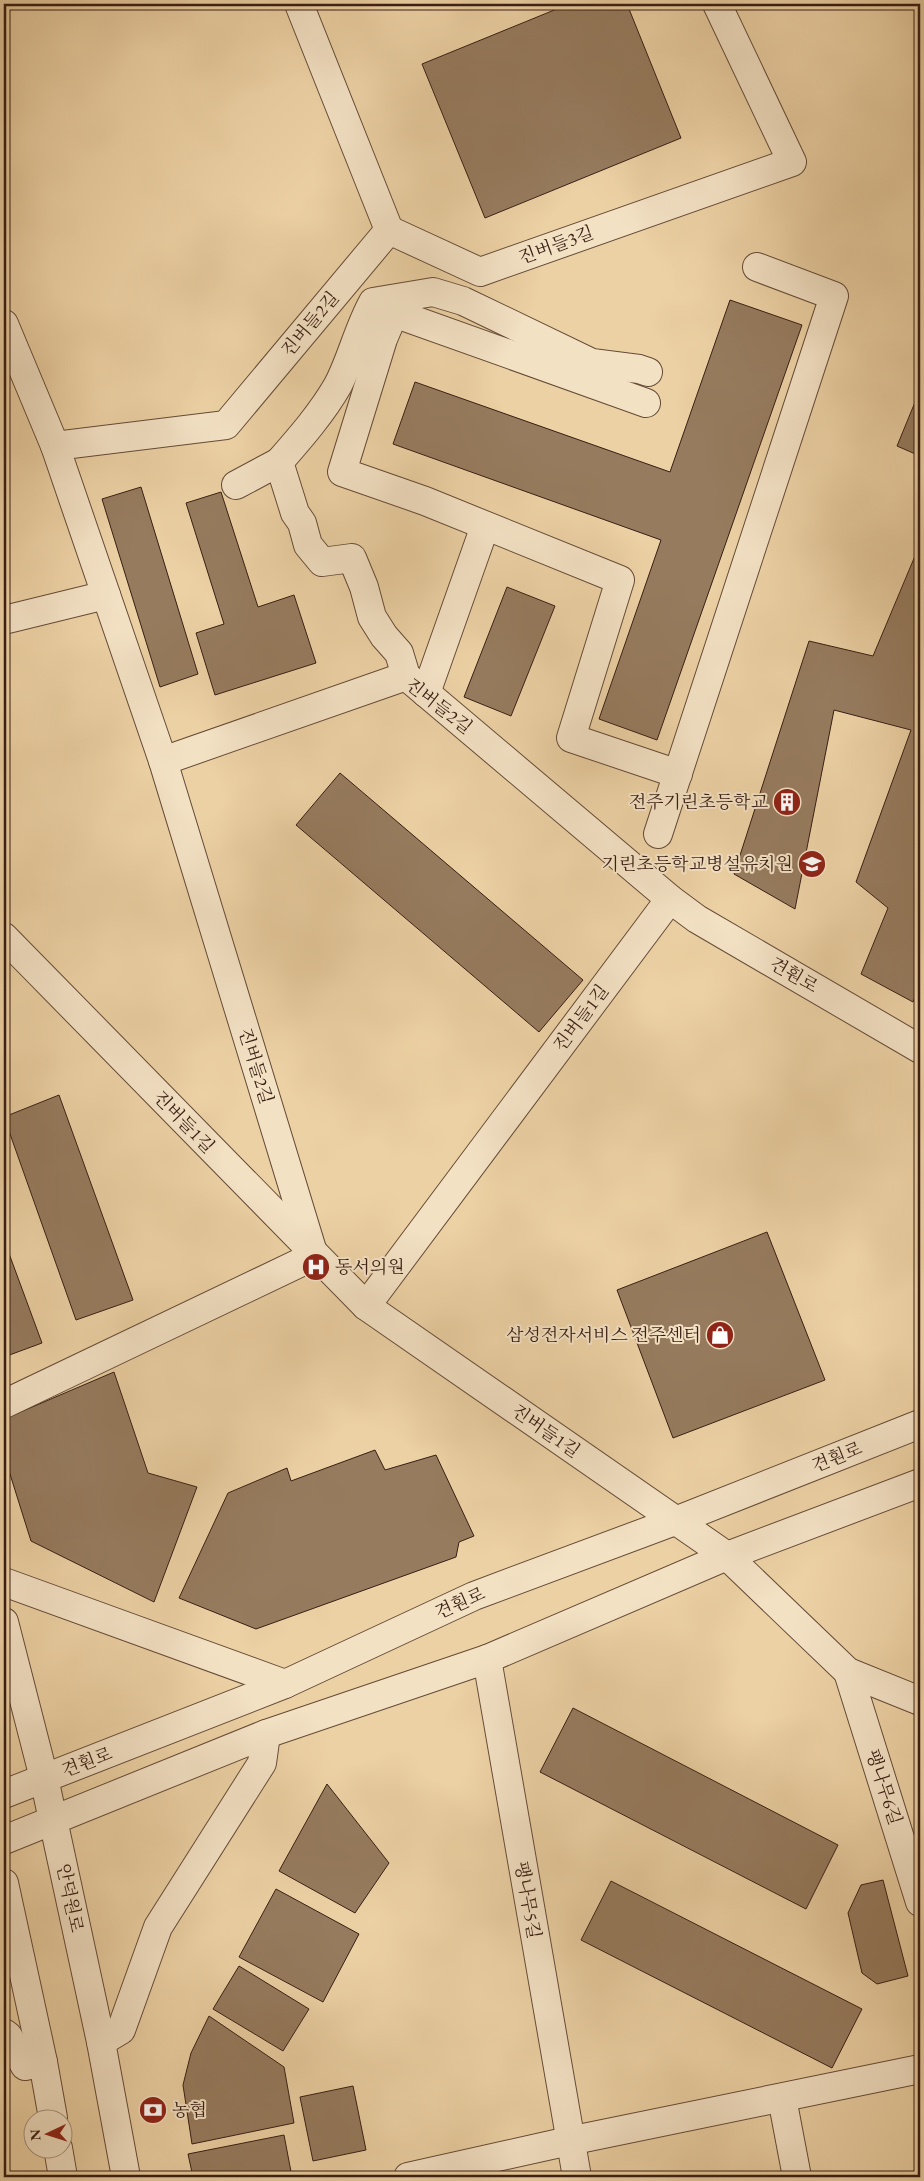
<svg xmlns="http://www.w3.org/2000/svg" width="924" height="2181" viewBox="0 0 924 2181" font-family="'EB Garamond','Noto Serif KR',serif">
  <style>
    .building { fill: #967b5e; stroke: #381e13 }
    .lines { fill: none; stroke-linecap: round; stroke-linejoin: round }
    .minor-casing { stroke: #654b37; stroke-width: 30 }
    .minor { stroke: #f3e1c4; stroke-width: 28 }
    .labels { text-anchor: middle; stroke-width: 4; stroke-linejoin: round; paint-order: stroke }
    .street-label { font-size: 18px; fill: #381e13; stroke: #f3e1c4 }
    .poi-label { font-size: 18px; fill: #381e13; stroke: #f3e1c4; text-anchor: end }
  </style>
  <rect width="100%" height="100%" fill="#ecd1a4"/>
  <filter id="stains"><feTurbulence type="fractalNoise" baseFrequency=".004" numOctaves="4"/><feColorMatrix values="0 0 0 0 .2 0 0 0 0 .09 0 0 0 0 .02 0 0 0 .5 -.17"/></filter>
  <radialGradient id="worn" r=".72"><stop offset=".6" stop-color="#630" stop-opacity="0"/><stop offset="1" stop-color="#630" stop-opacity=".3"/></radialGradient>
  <!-- building -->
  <g class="building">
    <polygon points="569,4 627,4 681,138 485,218 422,64"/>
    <polygon points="730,300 802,325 657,740 599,719 661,540 393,444 415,382 670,472"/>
    <polygon points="920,390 920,456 897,446"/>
    <polygon points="141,487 198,674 160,687 102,499"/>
    <polygon points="221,492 258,607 294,595 316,663 215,695 196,633 224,624 186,503"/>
    <polygon points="920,544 920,982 913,1002 861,974 888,908 856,882 911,730 834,710 795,909 734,874 809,641 873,656"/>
    <polygon points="507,587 555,606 511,716 464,697"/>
    <polygon points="340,773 583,980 539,1032 296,825"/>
    <polygon points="59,1095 133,1300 76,1320 4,1117"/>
    <polygon points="767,1232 825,1380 673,1438 617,1290"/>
    <polygon points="4,1240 42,1343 4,1357"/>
    <polygon points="114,1372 148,1473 197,1487 154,1602 31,1541 4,1455 4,1419"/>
    <polygon points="375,1450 385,1470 436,1455 474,1536 459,1542 456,1557 256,1629 179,1598 228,1493 287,1468 291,1481"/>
    <polygon points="573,1708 838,1845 806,1909 540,1772"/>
    <polygon points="327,1784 389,1863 355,1913 279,1871"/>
    <polygon points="883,1880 908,1976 877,1984 862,1973 848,1913 861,1885"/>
    <polygon points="611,1881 862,2009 832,2068 581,1940"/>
    <polygon points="276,1889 359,1934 323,2002 239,1957"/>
    <polygon points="239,1966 309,2009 283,2051 213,2009"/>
    <polygon points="209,2016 284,2067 294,2123 192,2144 183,2085 191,2053"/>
    <polygon points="353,2086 366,2150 313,2161 300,2097"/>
    <polygon points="284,2135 292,2177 193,2177 188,2154"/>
  </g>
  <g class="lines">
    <defs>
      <g id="minor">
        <polyline points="299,4 389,230 480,272 792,162 717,4"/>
        <polyline points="4,324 55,446 163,761 314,1256 4,1404"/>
        <polyline points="646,403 394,313 383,339 342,472 425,501 620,580 571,738 678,774"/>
        <polyline points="55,446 226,425 389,230"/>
        <path d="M 279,462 C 300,438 322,413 338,385 C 352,358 358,329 373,302 L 433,292 L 463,301 L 592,363 L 639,369 L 648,372"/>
        <polyline points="236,485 279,462 295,513 302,523 308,545 322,562 352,558 364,587 372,617 384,636 399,653 406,676"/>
        <polyline points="4,620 106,595"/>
        <polyline points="426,693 485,526"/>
        <polyline points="163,761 406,676 670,899 697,919 920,1049"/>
        <polyline points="658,834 834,296 757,267"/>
        <polyline points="4,937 366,1306 727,1556 848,1672 920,1701"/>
        <polyline points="366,1306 670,899"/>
        <polyline points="4,1582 285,1684"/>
        <polyline points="4,1622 44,1778 101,2042 126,2177"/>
        <polyline points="487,1659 577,2177"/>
        <polyline points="848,1672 920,1902"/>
        <polyline points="4,1794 285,1684 474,1596 675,1521 920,1424"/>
        <polyline points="4,1840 266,1734 487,1659 727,1556 920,1483"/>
        <polyline points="4,1883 43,2062 53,2118"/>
        <polyline points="4,2033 8,2036 25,2066 43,2062"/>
        <polyline points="101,2042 121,2030 158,1927 262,1763 266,1734"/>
        <polyline points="782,2098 797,2177"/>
        <polyline points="58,2148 63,2177"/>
        <polyline points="408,2177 569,2141 920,2069"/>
      </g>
    </defs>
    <!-- minor casing -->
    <use href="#minor" class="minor-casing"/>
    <!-- minor -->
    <use href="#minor" class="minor"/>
  </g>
  <!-- icons -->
  <defs>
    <symbol id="building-disc" viewBox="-11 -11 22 22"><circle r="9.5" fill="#8f2418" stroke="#f3e1c4"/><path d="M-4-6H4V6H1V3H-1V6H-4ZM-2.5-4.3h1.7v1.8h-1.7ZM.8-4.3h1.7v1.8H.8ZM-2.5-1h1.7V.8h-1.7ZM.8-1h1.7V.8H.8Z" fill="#fff"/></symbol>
    <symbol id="school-disc" viewBox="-11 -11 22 22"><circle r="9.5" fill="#8f2418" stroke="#f3e1c4"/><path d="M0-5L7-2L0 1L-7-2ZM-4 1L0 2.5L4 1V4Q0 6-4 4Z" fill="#fff"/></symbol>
    <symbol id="hospital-disc" viewBox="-11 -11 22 22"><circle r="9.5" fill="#8f2418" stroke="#f3e1c4"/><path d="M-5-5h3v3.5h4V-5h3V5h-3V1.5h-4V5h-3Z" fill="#fff"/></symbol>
    <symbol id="shop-disc" viewBox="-11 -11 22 22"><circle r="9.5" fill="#8f2418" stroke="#f3e1c4"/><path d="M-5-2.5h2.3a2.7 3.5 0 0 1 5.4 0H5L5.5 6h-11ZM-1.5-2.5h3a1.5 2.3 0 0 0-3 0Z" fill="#fff"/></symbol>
    <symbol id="bank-disc" viewBox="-11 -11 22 22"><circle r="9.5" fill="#8f2418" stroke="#f3e1c4"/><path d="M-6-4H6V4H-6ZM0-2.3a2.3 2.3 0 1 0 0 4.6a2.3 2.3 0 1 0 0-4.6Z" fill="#fff"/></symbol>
  </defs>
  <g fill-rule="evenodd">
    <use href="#building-disc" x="771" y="786" width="32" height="32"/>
    <use href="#school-disc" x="796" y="848" width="32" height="32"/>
    <use href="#hospital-disc" x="300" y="1251" width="32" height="32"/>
    <use href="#shop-disc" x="704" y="1319" width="32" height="32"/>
    <use href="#bank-disc" x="137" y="2094" width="32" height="32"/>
  </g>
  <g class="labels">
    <!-- street labels -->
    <g class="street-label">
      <text transform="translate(556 245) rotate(-20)" y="6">진버들3길</text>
      <text transform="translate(310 324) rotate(-50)" y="6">진버들2길</text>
      <text transform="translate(439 706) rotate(38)" y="6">진버들2길</text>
      <text transform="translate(794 975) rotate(30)" y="6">견훤로</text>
      <text transform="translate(581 1018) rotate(-53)" y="6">진버들1길</text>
      <text transform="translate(256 1066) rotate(73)" y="6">진버들2길</text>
      <text transform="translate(184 1122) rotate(46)" y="6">진버들1길</text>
      <text transform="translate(546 1431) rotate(35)" y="6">진버들1길</text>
      <text transform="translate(837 1457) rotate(-22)" y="6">견훤로</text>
      <text transform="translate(460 1603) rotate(-24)" y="6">견훤로</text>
      <text transform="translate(87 1762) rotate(-21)" y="6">견훤로</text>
      <text transform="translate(884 1787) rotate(72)" y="6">팽나무6길</text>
      <text transform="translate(70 1898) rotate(78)" y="6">안덕원로</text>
      <text transform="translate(528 1900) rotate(80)" y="6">팽나무5길</text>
    </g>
    <!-- poi labels -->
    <g class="poi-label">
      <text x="768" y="808">전주기린초등학교</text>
      <text x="793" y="870">기린초등학교병설유치원</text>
      <text x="335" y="1273" text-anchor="start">동서의원</text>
      <text x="701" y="1341">삼성전자서비스 전주센터</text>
      <text x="172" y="2116" text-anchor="start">농협</text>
    </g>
  </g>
  <!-- margin -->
  <rect width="924" height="2181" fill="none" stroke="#ecd1a4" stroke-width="20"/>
  <rect x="5" y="5" width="914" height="2171" fill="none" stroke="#381e13" stroke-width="2.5"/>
  <rect x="10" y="10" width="904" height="2161" fill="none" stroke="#381e13"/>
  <!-- north arrow -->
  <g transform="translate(48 2134) rotate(266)"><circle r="24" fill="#f3e1c4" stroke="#a8937d"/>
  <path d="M0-4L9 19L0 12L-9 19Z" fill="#8f2418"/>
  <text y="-8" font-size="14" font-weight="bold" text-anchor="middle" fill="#381e13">N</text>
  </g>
  <rect width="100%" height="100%" filter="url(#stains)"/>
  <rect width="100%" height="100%" fill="url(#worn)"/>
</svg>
